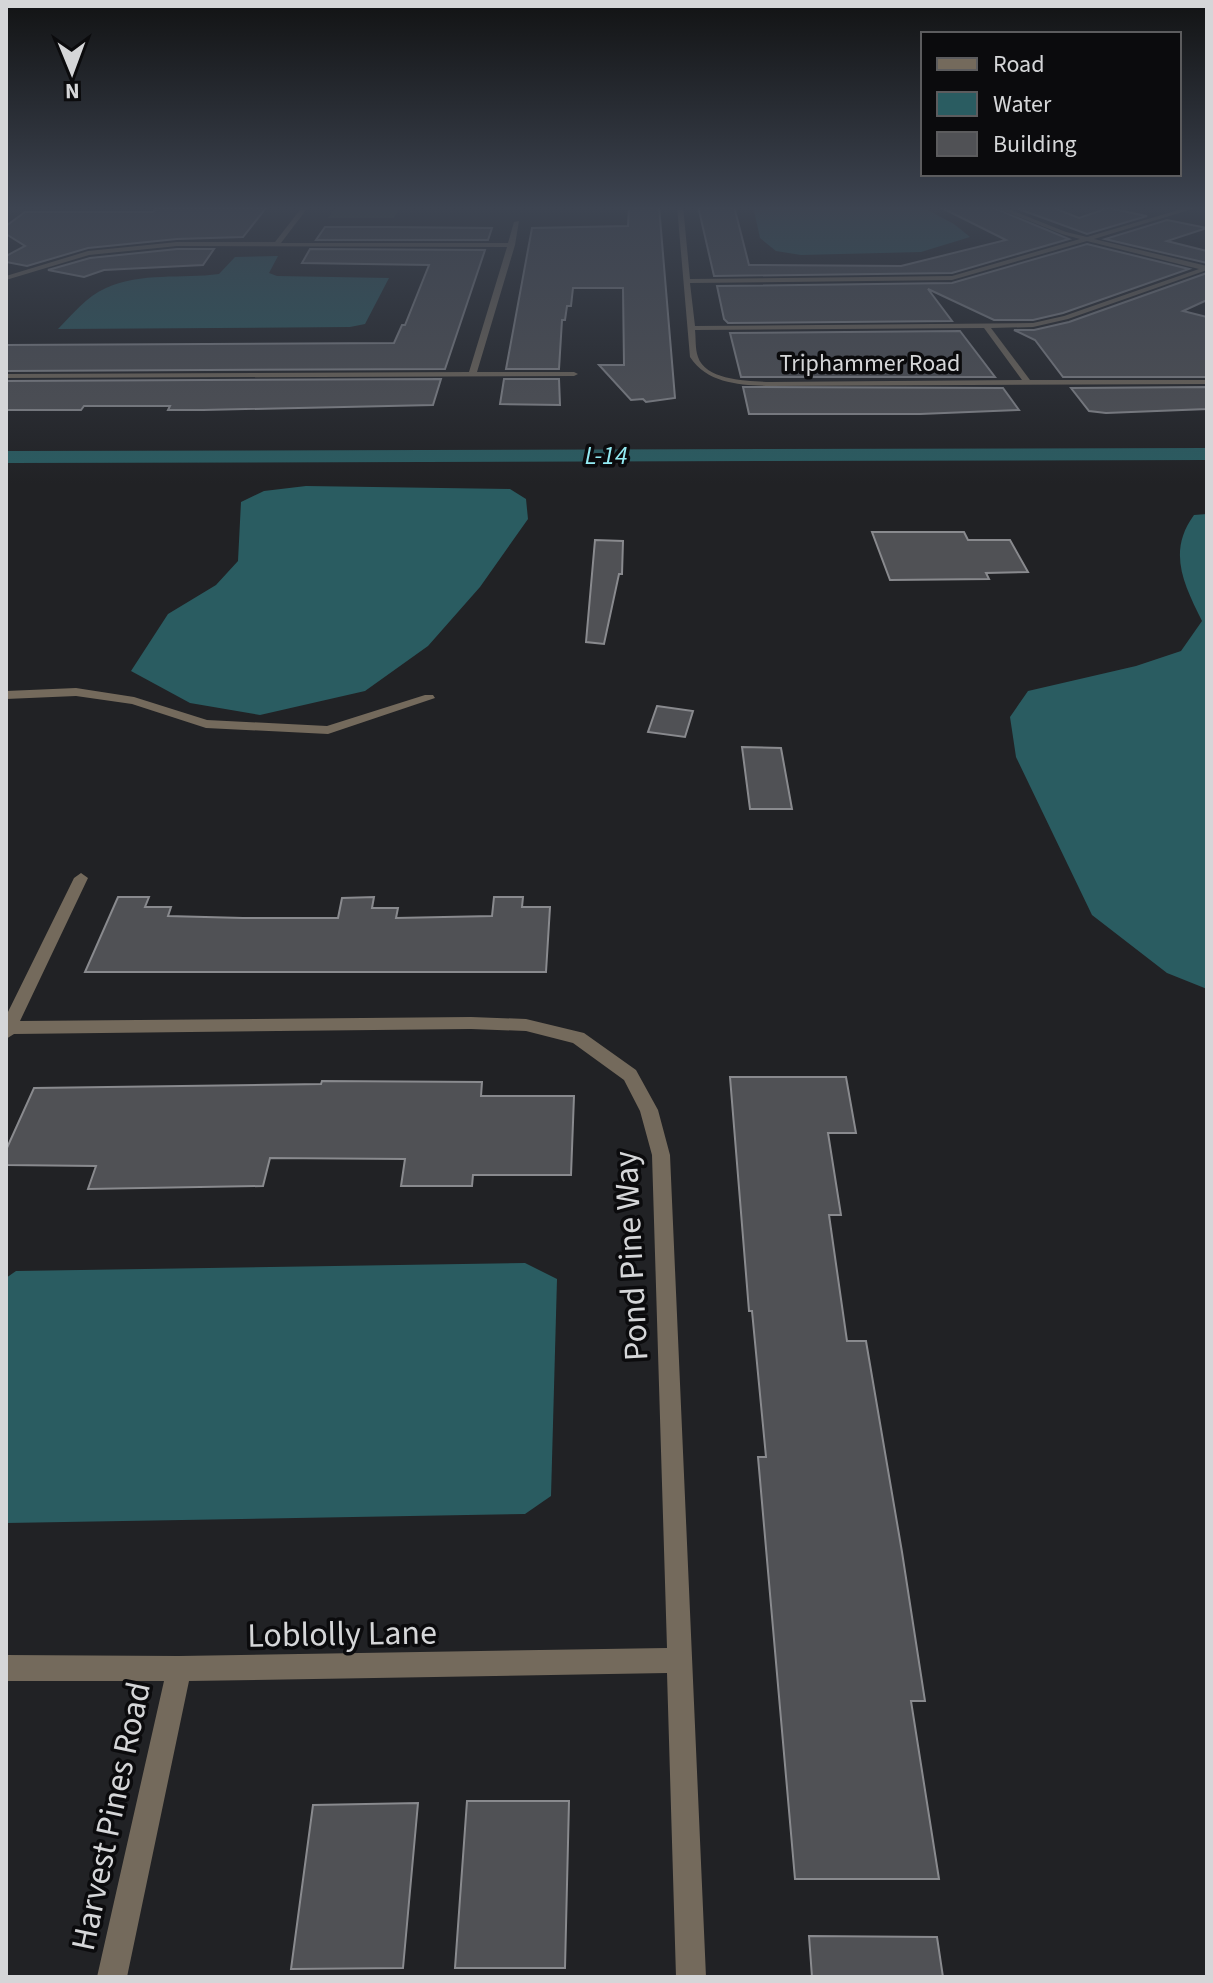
<svg xmlns="http://www.w3.org/2000/svg" width="1213" height="1983" viewBox="0 0 1213 1983" font-family="'Source Sans 3',sans-serif">
  <style>
    .green { fill: #384832 }
    .water { fill: #2a5c61 }
    .lines { fill: none; stroke-linecap: round; stroke-linejoin: round }
    .canal { fill: #2a5c61; fill-rule: evenodd }
    .building { fill: #505155; stroke: #898a8e; stroke-width: 2 }
    .minor { fill: #746a5c; fill-rule: evenodd }
    .labels { text-anchor: middle; stroke-width: 7; stroke-linejoin: round; paint-order: stroke }
    .far-street-label { font-size: 24px; fill: #d5d6d8; stroke: #0b0b0d }
    .far-water-label { font-size: 26px; font-style: italic; fill: #94ecf4; stroke: #0b0b0d }
    .near-street-label { font-size: 34px; fill: #d5d6d8; stroke: #0b0b0d }
  </style>
  <rect width="100%" height="100%" fill="#212225"/>
  <!-- green -->
  <polygon class="green" points="336,206 401,206 394,218 328,218"/>
  <!-- water -->
  <g class="water">
    <polygon points="753,206 920,206 954,224 970,237 921,252 801,255 776,251 760,238"/>
    <path d="M 278,256 L 269,273 L 277,276 L 389,278 L 365,324 L 350,327 L 58,329 C 72,315 87,296 106,288 C 141,272 182,279 219,274 L 235,257 Z"/>
    <polygon points="306,486 510,489 526,499 528,519 480,587 428,646 365,691 260,715 190,703 131,671 168,614 216,585 238,561 241,502 264,491"/>
    <path d="M 1207,514 L 1207,989 L 1167,973 L 1092,915 L 1016,757 L 1010,717 L 1028,691 L 1136,666 L 1181,651 L 1202,621 C 1184,584 1167,552 1194,515 Z"/>
    <polygon points="525,1263 557,1279 551,1496 525,1514 6,1523 6,1278 16,1271"/>
  </g>
  <g class="lines">
    <!-- canal -->
    <polygon class="canal" points="1207,448 1207,460 6,463 6,451"/>
  </g>
  <!-- building -->
  <g class="building">
    <polygon points="629,206 659,206 675,398 646,402 643,399 631,400 599,365 624,365 623,288 573,288 571,306 567,306 565,320 562,320 559,369 506,369 532,228 628,226"/>
    <polygon points="698,206 734,206 749,265 901,266 1006,240 938,206 989,206 1069,239 952,273 714,276"/>
    <polygon points="1010,206 1049,206 1079,218 1108,208 1147,216 1087,234"/>
    <polygon points="157,208 266,208 243,237 177,239 88,248 27,266 6,262 6,256 25,246 6,234 6,226 25,212 153,212"/>
    <polygon points="1167,220 1207,228 1167,241 1207,251 1207,263 1105,239"/>
    <polygon points="325,227 389,227 492,228 488,240 316,240"/>
    <polygon points="1087,244 1189,269 1063,313 1033,320 994,320 928,289 952,321 728,323 724,319 717,286 952,283"/>
    <polygon points="177,249 214,249 203,265 104,270 84,277 48,270 90,258"/>
    <polygon points="310,249 485,250 445,369 6,371 6,345 394,343 402,325 405,325 429,265 302,263"/>
    <polygon points="1207,273 1207,300 1183,311 1207,317 1207,377 1063,377 1035,340 1014,330 1034,330 1069,322"/>
    <polygon points="960,331 995,377 741,377 730,333"/>
    <polygon points="441,379 433,405 203,410 168,410 170,406 84,406 81,410 6,410 6,381"/>
    <polygon points="504,379 559,379 560,405 500,404"/>
    <polygon points="743,387 1003,388 1019,410 920,414 749,414"/>
    <polygon points="1207,387 1207,409 1106,413 1089,411 1071,388"/>
    <polygon points="872,532 964,532 968,540 1010,540 1028,572 986,573 989,579 890,580"/>
    <polygon points="595,540 623,541 622,574 619,574 604,644 586,642"/>
    <polygon points="657,706 693,711 685,737 648,732"/>
    <polygon points="742,747 781,748 792,809 750,809"/>
    <polygon points="118,897 149,897 145,907 171,907 168,916 243,918 338,918 342,898 374,897 372,908 398,908 396,918 492,916 494,897 523,897 522,907 550,907 546,972 85,972"/>
    <polygon points="730,1077 846,1077 856,1133 828,1133 841,1215 829,1215 847,1341 866,1341 902,1552 925,1701 911,1701 939,1879 795,1879 758,1457 766,1457 752,1311 749,1311"/>
    <polygon points="322,1081 482,1082 481,1096 574,1096 571,1175 473,1175 472,1186 401,1186 405,1159 270,1158 263,1186 88,1189 96,1166 6,1165 6,1150 34,1088 321,1084"/>
    <polygon points="467,1801 569,1801 565,1968 455,1968"/>
    <polygon points="418,1803 403,1968 291,1969 313,1805"/>
    <polygon points="809,1936 937,1937 943,1977 812,1977"/>
  </g>
  <g class="lines">
    <!-- minor -->
    <g class="minor">
      <polygon points="303,206 309,206 281,243 508,243 514,222 519,221 515,245 477,372 574,372 578,374 574,376 6,378 6,374 469,372 507,247 177,246 89,255 6,280 6,276 88,251 177,242 275,242"/>
      <path d="M 677,206 L 683,206 L 690,279 L 952,276 L 1080,239 L 1062,234 L 992,206 L 1001,206 L 1066,232 L 1087,237 L 1192,206 L 1202,206 L 1094,239 L 1207,266 L 1207,270 L 1068,319 L 1033,327 L 991,328 L 1030,380 L 1207,380 L 1207,384 L 770,386 C 740,385 708,384 690,357 ZM 1087,241 L 1199,269 L 1064,316 L 1033,323 L 695,326 L 690,283 L 952,280 ZM 984,328 L 1022,380 L 770,382 C 749,381 706,381 698,357 C 695,349 696,338 695,330 Z"/>
      <polygon points="76,688 134,697 207,720 327,726 425,695 433,695 435,698 328,734 206,728 132,704 76,696 6,699 6,691"/>
      <polygon points="81,873 88,878 20,1021 471,1017 526,1019 584,1033 636,1070 658,1110 670,1155 706,1977 676,1977 667,1673 189,1681 127,1977 97,1977 164,1681 6,1681 6,1655 179,1656 667,1648 652,1155 640,1111 624,1080 573,1043 526,1031 471,1029 14,1034 6,1039 6,1016 74,878"/>
    </g>
  </g>
  <!-- sky -->
  <linearGradient id="sky" x2="0" y2="1"><stop stop-color="#121314"/><stop offset="0.43" stop-color="#3d4451"/><stop offset="1" stop-color="#3d4451" stop-opacity="0"/></linearGradient>
  <rect width="1213" height="484" fill="url(#sky)"/>
  <g class="labels">
    <!-- far-street labels -->
    <g class="far-street-label">
      <text x="870" y="371">Triphammer Road</text>
    </g>
    <!-- far-water labels -->
    <g class="far-water-label">
      <text x="606" y="464">L-14</text>
    </g>
    <!-- near-street labels -->
    <g class="near-street-label">
      <text transform="translate(630 1256) rotate(-93)" y="12">Pond Pine Way</text>
      <text transform="translate(342 1633) rotate(-1)" y="12">Loblolly Lane</text>
      <text transform="translate(110 1816) rotate(-78)" y="12">Harvest Pines Road</text>
    </g>
  </g>
  <!-- border -->
  <rect width="1213" height="1983" fill="none" stroke="#d5d6d8" stroke-width="16"/>
  <!-- legend -->
  <rect x="921" y="32" width="260" height="144" fill="#0b0b0d" stroke="#5c5c5e" stroke-width="2"/>
  <rect x="937" y="58" width="40" height="12" fill="#746a5c" stroke="#5c5c5e" stroke-width="2"/>
  <text x="993" y="72" font-size="24" fill="#d5d6d8">Road</text>
  <rect x="937" y="92" width="40" height="24" fill="#2a5c61" stroke="#5c5c5e" stroke-width="2"/>
  <text x="993" y="112" font-size="24" fill="#d5d6d8">Water</text>
  <rect x="937" y="132" width="40" height="24" fill="#505155" stroke="#5c5c5e" stroke-width="2"/>
  <text x="993" y="152" font-size="24" fill="#d5d6d8">Building</text>
  <!-- north arrow -->
  <g transform="translate(72 72) rotate(179)" stroke="#0b0b0d" stroke-width="6" paint-order="stroke">
  <path d="M0-6L14 30L0 20L-14 30Z" fill="#d5d6d8"/>
  <text y="-12" font-size="22" font-weight="bold" text-anchor="middle" fill="#d5d6d8">N</text>
  </g>
</svg>
